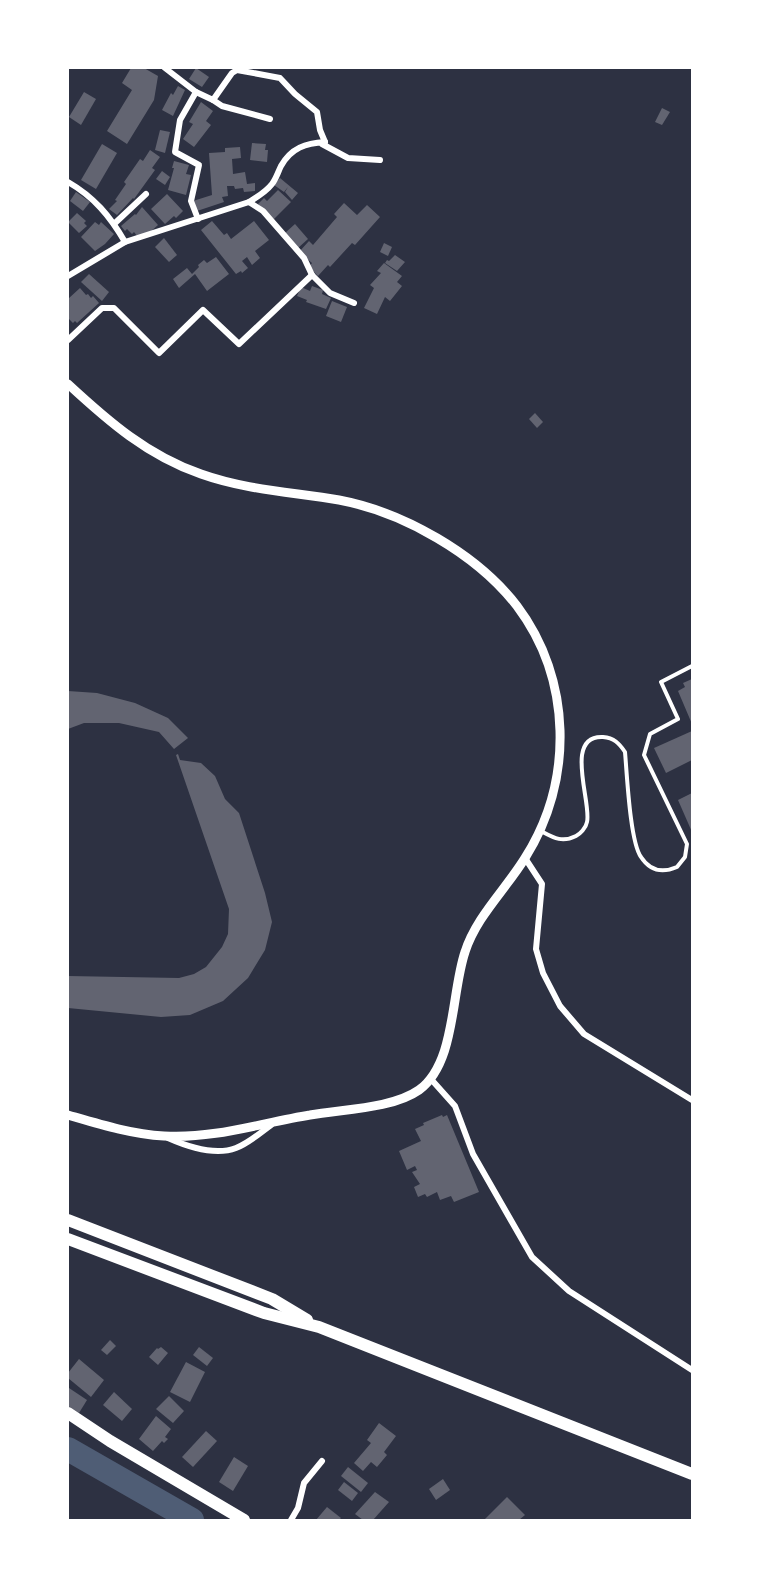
<svg xmlns="http://www.w3.org/2000/svg" width="760" height="1588" viewBox="0 0 760 1588" font-family="Montserrat,sans-serif">
  <style>
    .lines { fill: none; stroke-linecap: round; stroke-linejoin: round }
    .river { stroke: #4f5d75; stroke-width: 24 }
    .building { fill: #626471 }
    .service { stroke: #fff; stroke-width: 4 }
    .minor { stroke: #fff; stroke-width: 6 }
    .tertiary { stroke: #fff; stroke-width: 9 }
    .primary { stroke: #fff; stroke-width: 12 }
  </style>
  <rect width="100%" height="100%" fill="#2d3142"/>
  <g class="lines">
    <!-- river -->
    <polyline class="river" points="68,1449 192,1520"/>
  </g>
  <!-- building -->
  <g class="building">
    <polygon points="131,68 144,68 158,76 154,100 127,144 107,131 132,90 122,83"/>
    <polygon points="196,68 209,77 202,87 189,79"/>
    <polygon points="178,86 185,90 173,116 162,110 171,93 173,95"/>
    <polygon points="84,92 96,99 81,125 69,117"/>
    <polygon points="201,102 213,111 206,121 211,125 194,147 183,139 193,124 189,122"/>
    <polygon points="662,108 670,112 662,125 655,122"/>
    <polygon points="160,130 170,132 165,153 155,150"/>
    <polygon points="252,143 266,144 265,150 268,150 267,162 250,160"/>
    <polygon points="102,144 117,153 96,189 81,180"/>
    <polygon points="240,147 241,158 232,159 233,174 245,172 247,184 255,183 255,191 244,192 243,188 235,189 234,186 227,186 228,196 222,197 224,202 197,211 193,201 212,195 209,153 225,152 225,148"/>
    <polygon points="150,150 160,157 152,168 155,170 134,199 133,198 117,215 109,209 117,201 115,200 126,184 124,182 140,159 143,161"/>
    <polygon points="174,161 189,165 186,174 191,175 186,195 168,190 174,168 172,168"/>
    <polygon points="162,171 170,177 165,185 156,179"/>
    <polygon points="280,178 298,193 292,200 285,192 288,187 284,192 274,185"/>
    <polygon points="278,190 291,202 274,219 258,204 264,198 267,201"/>
    <polygon points="76,192 90,202 83,211 70,201"/>
    <polygon points="167,194 183,211 176,218 174,216 165,224 151,209"/>
    <polygon points="344,203 357,215 367,205 380,217 355,245 352,243 330,267 328,265 318,276 309,267 312,263 299,252 309,241 313,245 337,217 334,214"/>
    <polygon points="142,207 158,225 149,233 138,237 134,232 132,234 127,229 125,231 121,226 135,214 136,215"/>
    <polygon points="77,213 86,221 84,223 87,226 79,233 68,222"/>
    <polygon points="212,221 224,235 227,233 231,239 254,221 269,240 255,251 260,258 252,265 247,257 242,261 248,268 242,273 241,271 236,274 201,230"/>
    <polygon points="95,222 99,225 101,222 114,234 105,244 95,251 81,237"/>
    <polygon points="295,224 308,239 298,248 285,233"/>
    <polygon points="164,238 177,255 169,262 155,247"/>
    <polygon points="384,243 392,247 388,256 380,252"/>
    <polygon points="395,255 405,262 397,271 385,263 387,260 389,261"/>
    <polygon points="216,257 229,274 207,291 195,274 179,288 173,279 187,268 192,274 199,267 198,265 204,260 207,263"/>
    <polygon points="384,263 402,276 397,282 402,286 390,301 385,297 377,314 364,308 374,288 370,285 381,273 377,271"/>
    <polygon points="89,274 109,292 102,301 81,282"/>
    <polygon points="312,286 323,290 322,294 331,298 326,309 306,302 307,300 297,296 301,287 310,291"/>
    <polygon points="80,288 86,295 88,294 91,298 93,296 99,303 77,323 75,321 73,323 68,318 68,299"/>
    <polygon points="332,301 347,307 341,322 326,316"/>
    <polygon points="535,413 543,422 537,428 529,419"/>
    <polygon points="692,679 692,724 678,691 685,687 683,683"/>
    <polygon points="68,691 97,693 135,703 168,718 188,738 174,749 159,732 119,723 84,723 68,729"/>
    <polygon points="692,731 692,760 666,773 654,748"/>
    <polygon points="178,754 180,760 201,763 215,776 225,799 239,813 265,893 272,922 265,950 248,978 223,1001 190,1015 161,1017 68,1008 68,976 179,978 194,974 206,967 222,947 228,934 229,909 176,755"/>
    <polygon points="692,793 692,832 678,800"/>
    <polygon points="442,1115 443,1117 447,1115 479,1192 454,1202 451,1196 440,1200 437,1192 427,1197 425,1194 418,1197 414,1187 420,1184 412,1172 417,1170 415,1166 407,1170 399,1151 421,1141 415,1129 424,1125 423,1123"/>
    <polygon points="110,1340 116,1346 107,1355 101,1350"/>
    <polygon points="161,1347 168,1353 158,1365 149,1357 157,1348 158,1349"/>
    <polygon points="199,1347 213,1358 207,1366 193,1355"/>
    <polygon points="79,1359 104,1380 91,1397 68,1378 68,1373"/>
    <polygon points="186,1362 205,1372 190,1402 170,1392"/>
    <polygon points="69,1388 87,1400 79,1413 68,1406"/>
    <polygon points="114,1392 132,1409 122,1421 103,1405"/>
    <polygon points="169,1396 184,1411 173,1423 156,1409"/>
    <polygon points="156,1416 171,1429 165,1437 168,1439 164,1443 162,1441 153,1451 139,1439"/>
    <polygon points="379,1423 396,1436 384,1452 387,1455 377,1467 371,1462 363,1471 354,1463 371,1443 367,1440"/>
    <polygon points="206,1431 217,1441 193,1467 182,1457"/>
    <polygon points="234,1457 248,1466 233,1491 219,1482"/>
    <polygon points="348,1467 368,1483 361,1492 341,1476"/>
    <polygon points="443,1479 450,1490 436,1500 429,1489"/>
    <polygon points="344,1482 358,1493 352,1501 338,1490"/>
    <polygon points="375,1492 389,1502 373,1520 363,1520 355,1514"/>
    <polygon points="507,1497 525,1515 519,1520 484,1520"/>
    <polygon points="327,1507 341,1518 339,1520 316,1520"/>
  </g>
  <g class="lines">
    <!-- service -->
    <path class="service" d="M 541,831 C 554,838 562,843 576,836 C 580,834 586,828 587,822 C 592,803 563,735 603,737 C 614,738 619,743 625,752 C 627,774 630,842 641,857 C 650,871 663,873 677,867 L 685,857 L 687,844 L 644,755 L 650,734 L 678,719 L 661,682 L 692,666"/>
    <!-- minor -->
    <g class="minor">
      <polyline points="165,68 196,92 213,100 232,73 237,70 280,78 295,94 317,112 320,130 325,142"/>
      <polyline points="196,92 180,120 175,152 199,165 191,201 198,219"/>
      <polyline points="213,100 222,106 270,119"/>
      <path d="M 68,182 C 94,197 110,216 125,242"/>
      <path d="M 249,202 C 257,197 266,192 272,184 C 276,179 278,172 281,166 C 291,148 306,143 325,142 L 322,144 L 348,158 L 380,160"/>
      <polyline points="114,224 146,194"/>
      <polyline points="68,276 125,242 249,202 263,211 304,258 312,275 330,293 354,303"/>
      <polyline points="68,340 102,308 114,308 159,353 203,310 239,344 312,275"/>
      <polyline points="525,858 542,884 536,949 543,973 560,1006 584,1034 692,1100"/>
      <polyline points="430,1078 455,1106 473,1154 532,1257 569,1291 692,1370"/>
      <path d="M 168,1138 C 186,1146 215,1156 236,1148 C 249,1143 260,1133 271,1125"/>
      <polyline points="291,1520 298,1508 304,1483 322,1461"/>
    </g>
    <!-- tertiary -->
    <path class="tertiary" d="M 68,384 C 108,421 148,456 201,474 C 246,490 292,492 339,500 C 403,512 477,554 517,606 C 572,679 574,781 525,858 C 506,889 476,917 465,952 C 451,993 456,1063 419,1090 C 392,1109 342,1109 310,1115 C 261,1123 214,1139 164,1136 C 131,1134 99,1124 68,1115"/>
    <!-- primary -->
    <g class="primary">
      <polyline points="68,1220 272,1299 307,1320"/>
      <polyline points="68,1239 264,1313 319,1327 692,1474"/>
      <polyline points="68,1413 110,1441 244,1520"/>
    </g>
  </g>
  <!-- border -->
  <rect width="760" height="1588" fill="none" stroke="#ffffff" stroke-width="138"/>
</svg>
